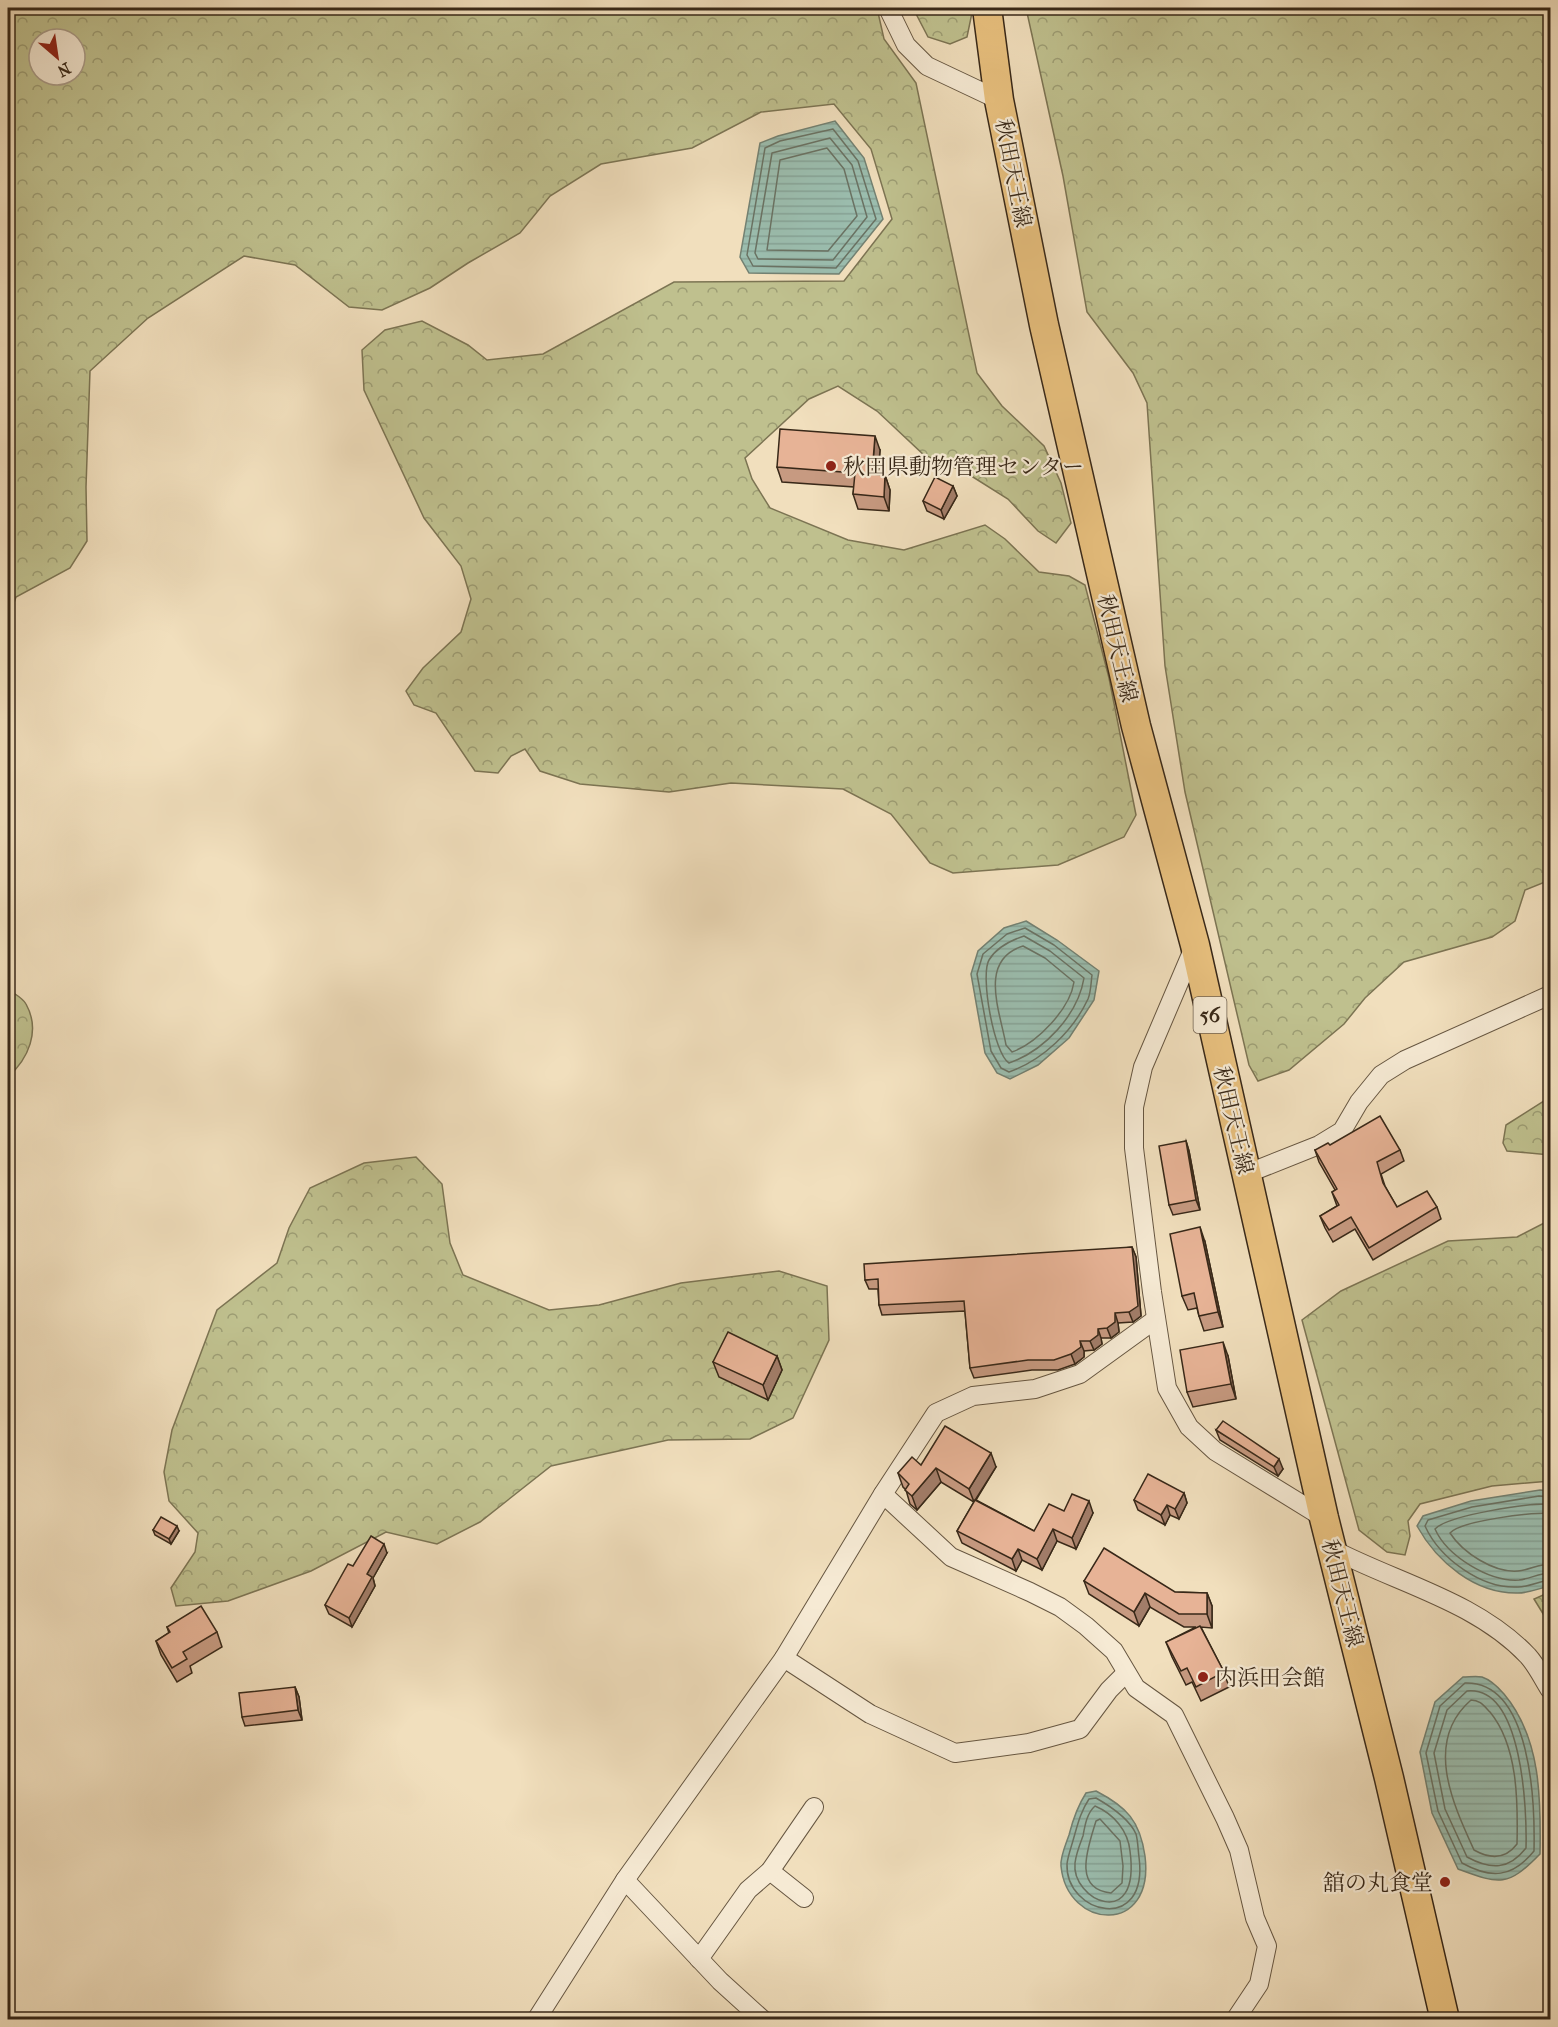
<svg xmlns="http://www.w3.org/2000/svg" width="1558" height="2027" viewBox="0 0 1558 2027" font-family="'IM FELL French Canon','Noto Serif JP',serif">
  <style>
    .forest { fill: url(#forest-crowns); stroke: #7c7453; stroke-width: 1.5; fill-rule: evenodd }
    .water { fill: url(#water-rules); stroke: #738172; stroke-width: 1.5 }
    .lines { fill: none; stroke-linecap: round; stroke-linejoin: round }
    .shore { stroke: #6a7263; stroke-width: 1.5 }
    .minor-casing { stroke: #665641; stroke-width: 20 }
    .primary-casing { stroke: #382818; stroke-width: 31 }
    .minor { stroke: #f6ead4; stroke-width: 18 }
    .primary { stroke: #e8c07e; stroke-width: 28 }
    .wall { fill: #c79a81; stroke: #382818; stroke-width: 1.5 }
    .shaded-wall { fill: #a27d69; stroke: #382818; stroke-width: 1.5 }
    .building { fill: #e7b396; stroke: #382818; stroke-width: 1.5 }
    .poi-dot { fill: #8f2418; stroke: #f6ead4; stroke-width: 2 }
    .labels { text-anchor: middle; stroke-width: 4.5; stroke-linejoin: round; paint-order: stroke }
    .shield { fill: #f6ead4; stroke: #716250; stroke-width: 1.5 }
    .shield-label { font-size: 21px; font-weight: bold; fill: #382818 }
    .street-label { font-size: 22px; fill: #382818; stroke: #f6ead4 }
    .poi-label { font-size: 22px; fill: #382818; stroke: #f6ead4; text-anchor: start }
  </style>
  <defs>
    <pattern id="forest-crowns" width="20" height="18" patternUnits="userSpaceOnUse" patternTransform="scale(1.5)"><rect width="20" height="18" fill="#bfc08e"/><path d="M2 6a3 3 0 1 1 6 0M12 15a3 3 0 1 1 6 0" fill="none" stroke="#9c9c73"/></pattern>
    <pattern id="water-rules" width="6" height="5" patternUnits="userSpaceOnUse" patternTransform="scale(1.5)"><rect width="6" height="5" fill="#9bbdae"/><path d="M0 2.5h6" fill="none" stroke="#86a295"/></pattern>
  </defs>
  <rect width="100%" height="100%" fill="#f1dfbd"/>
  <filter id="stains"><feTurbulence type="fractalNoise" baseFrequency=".00333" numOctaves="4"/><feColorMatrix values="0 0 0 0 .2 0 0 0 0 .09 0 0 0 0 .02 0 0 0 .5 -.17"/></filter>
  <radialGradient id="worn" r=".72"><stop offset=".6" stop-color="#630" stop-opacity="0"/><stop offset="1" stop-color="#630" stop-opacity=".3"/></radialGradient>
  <!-- forest -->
  <g class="forest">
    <path d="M 8,8 L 877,8 L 884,39 L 916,83 L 977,373 L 1002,406 L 1044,446 L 1061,483 L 1071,523 L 1056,543 L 1038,531 L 1008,499 L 965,472 L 924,455 L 877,411 L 838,386 L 809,399 L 745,458 L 752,479 L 770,508 L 848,540 L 904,550 L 985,525 L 1005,539 L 1039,572 L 1069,576 L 1085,585 L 1109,678 L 1136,815 L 1124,837 L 1058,865 L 953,873 L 930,863 L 891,814 L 843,789 L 731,783 L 669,792 L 580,784 L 540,771 L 525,749 L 511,756 L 498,773 L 475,771 L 436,713 L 414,705 L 406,691 L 423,668 L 461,632 L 471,599 L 461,566 L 424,518 L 364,390 L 362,350 L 385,330 L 422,321 L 468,345 L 487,360 L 543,354 L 674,282 L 844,281 L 892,219 L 871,149 L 834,104 L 761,112 L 692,148 L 601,164 L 550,196 L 520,233 L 468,263 L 430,288 L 382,310 L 349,307 L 295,265 L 244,256 L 148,318 L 90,371 L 86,487 L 87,541 L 70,568 L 16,597 L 8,620 ZM 39,39 L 75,39 L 75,75 L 39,75 Z"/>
    <polygon points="913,8 973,8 967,37 950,44 928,37"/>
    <polygon points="1026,8 1550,8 1550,880 1525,890 1515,921 1492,937 1404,962 1365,998 1344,1024 1289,1070 1258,1081 1249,1065 1185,792 1165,666 1147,403 1133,373 1087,312 1063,176"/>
    <path d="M 8,989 C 13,993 23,998 26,1004 C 41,1031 28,1059 8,1077 Z"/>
    <polygon points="1550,1097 1550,1155 1507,1151 1503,1143 1506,1125"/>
    <polygon points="416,1157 442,1184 450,1243 463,1275 549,1310 599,1305 681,1283 779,1271 827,1286 829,1340 793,1418 750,1439 668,1440 551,1466 480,1522 437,1544 386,1532 311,1571 228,1601 176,1606 171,1588 195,1552 198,1533 169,1501 164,1472 172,1430 217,1310 277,1263 289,1228 310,1188 364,1163"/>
    <polygon points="1550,1220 1550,1481 1492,1486 1420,1504 1408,1521 1410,1536 1405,1555 1387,1552 1359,1530 1302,1320 1341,1291 1448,1241 1517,1237"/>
    <polygon points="1550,1592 1550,1625 1534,1599"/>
  </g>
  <!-- water -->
  <g class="water">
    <polygon points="835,121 864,158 883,219 839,274 749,273 740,257 760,143 778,136"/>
    <polygon points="1026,921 1057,940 1099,971 1094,1000 1069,1038 1038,1065 1010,1079 997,1073 985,1053 971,974 978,951 1004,928"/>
    <path d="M 1540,1490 L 1550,1491 L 1550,1586 C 1540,1588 1529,1593 1518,1593 C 1475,1594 1437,1562 1417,1526 L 1423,1516 L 1471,1501 Z"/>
    <path d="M 1463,1677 C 1469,1677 1476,1676 1482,1677 C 1491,1680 1498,1687 1504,1694 C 1541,1738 1541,1799 1540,1854 C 1507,1888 1499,1884 1458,1869 L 1432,1813 L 1420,1752 L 1435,1702 Z"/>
    <path d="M 1096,1791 C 1127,1807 1140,1821 1145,1856 C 1155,1936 1067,1930 1061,1866 C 1060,1857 1066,1844 1069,1835 C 1073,1819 1077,1807 1086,1793 Z"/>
  </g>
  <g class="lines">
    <!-- shore -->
    <g class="shore">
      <polygon points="833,129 858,161 876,219 836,268 753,266 747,255 765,148 780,141"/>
      <polygon points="830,138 852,165 867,217 833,260 758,259 755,253 772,153"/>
      <polygon points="827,148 844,169 857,216 828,251 767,250 780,160"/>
      <path d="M 1025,928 L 1054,945 L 1092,975 C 1091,982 1091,992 1088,999 C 1073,1031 1043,1060 1009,1072 L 1001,1068 L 991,1051 L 977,974 L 983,954 L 1007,934 Z"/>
      <path d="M 1024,936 L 1050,951 L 1084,978 C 1078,1015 1044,1051 1009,1063 C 994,1054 980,975 989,960 C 996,948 1012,940 1024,936 Z"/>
      <path d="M 1023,946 L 1045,958 L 1074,982 C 1070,1009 1037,1043 1012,1052 L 1006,1045 C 1000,1011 978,960 1023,946 Z"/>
      <path d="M 1550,1497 L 1539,1496 L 1472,1507 L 1428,1520 L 1425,1526 C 1440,1559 1482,1589 1518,1587 C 1529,1587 1540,1581 1550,1580"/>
      <path d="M 1550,1504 C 1529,1503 1448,1515 1435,1529 C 1447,1556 1489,1582 1519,1580 C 1529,1579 1540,1573 1550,1573"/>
      <path d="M 1550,1513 C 1531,1513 1462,1520 1450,1533 C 1463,1553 1494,1573 1518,1571 C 1529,1570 1539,1564 1550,1564"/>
      <path d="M 1465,1683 C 1532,1681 1535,1805 1534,1851 C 1512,1878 1491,1879 1462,1863 L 1438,1811 L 1426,1753 L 1440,1706 Z"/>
      <path d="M 1467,1691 C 1523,1685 1527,1812 1526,1848 C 1509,1870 1491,1870 1467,1857 L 1445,1809 L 1434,1753 L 1447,1710 Z"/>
      <path d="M 1471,1700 C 1480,1700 1484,1706 1490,1712 C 1518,1746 1518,1802 1517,1844 C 1505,1860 1490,1859 1474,1850 C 1452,1802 1424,1741 1471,1700 Z"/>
      <path d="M 1096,1798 C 1110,1806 1129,1818 1136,1834 C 1138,1841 1138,1850 1139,1857 C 1149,1935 1065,1914 1067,1864 C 1068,1855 1072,1845 1074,1837 C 1078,1823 1081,1811 1089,1799 Z"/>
      <path d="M 1095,1806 C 1114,1814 1128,1831 1130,1851 C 1141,1933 1071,1900 1075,1863 C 1076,1854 1080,1844 1083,1836 C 1085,1825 1087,1813 1095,1806 Z"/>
      <path d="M 1100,1819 L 1120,1841 L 1123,1866 L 1122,1883 L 1111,1893 C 1071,1889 1089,1845 1096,1821 Z"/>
    </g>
    <defs>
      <g id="minor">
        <polyline points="888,8 906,45 927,66 999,100"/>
        <polyline points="1195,945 1143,1067 1134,1107 1134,1148 1152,1292 1167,1388 1189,1427 1215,1451 1324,1518"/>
        <polyline points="1246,1174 1319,1145 1342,1131 1359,1102 1381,1075 1405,1060 1550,995"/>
        <polyline points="883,1494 951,1557 1030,1592 1060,1607 1086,1626 1114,1651 1136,1688 1174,1715 1225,1818 1239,1850 1255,1918 1267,1946 1259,1984 1235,2020"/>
        <path d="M 1332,1549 C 1397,1583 1476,1601 1528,1656 C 1537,1666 1543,1679 1550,1690"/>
        <polyline points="784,1658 870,1714 955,1753 1029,1743 1080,1729 1109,1690 1126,1673"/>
        <polyline points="770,1871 804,1898"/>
        <polyline points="625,1880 720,1981 763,2020"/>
        <polyline points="699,1959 748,1890 770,1871 814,1807"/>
        <polyline points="536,2020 625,1880 784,1658 883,1494 936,1413 973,1396 1035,1389 1080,1374 1156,1319"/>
      </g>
      <polyline id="primary" points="987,8 999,100 1044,325 1136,726 1195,945 1324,1518 1389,1778 1445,2020"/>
    </defs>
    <!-- minor casing -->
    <use href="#minor" class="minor-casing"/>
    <!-- primary casing -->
    <use href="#primary" class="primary-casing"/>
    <!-- minor -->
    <use href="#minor" class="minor"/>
    <!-- primary -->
    <use href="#primary" class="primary"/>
  </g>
  <!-- wall -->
  <g class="wall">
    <polygon points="880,450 878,475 885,475 890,490 889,511 858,509 853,494 854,487 782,482 777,467"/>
    <polygon points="953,486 957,496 944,519 927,511 923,501"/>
    <polygon points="1186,1141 1189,1151 1200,1210 1173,1215 1169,1205"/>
    <polygon points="1315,1150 1400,1150 1404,1161 1381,1174 1385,1186 1397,1207 1437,1207 1441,1219 1373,1260 1355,1229 1333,1242 1325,1228 1320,1216 1337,1206 1332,1192 1335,1190 1319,1162"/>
    <polygon points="1205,1242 1223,1327 1204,1331 1199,1316 1197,1308 1188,1310 1182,1296"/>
    <polygon points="1132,1247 1136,1257 1141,1316 1133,1322 1118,1323 1119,1332 1111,1338 1101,1338 1102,1344 1094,1350 1084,1351 1084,1357 1075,1364 1058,1370 1032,1370 974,1378 970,1368 965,1311 882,1315 879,1305 878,1289 869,1289 865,1280"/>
    <polygon points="777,1356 782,1370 768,1400 719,1377 713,1362"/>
    <polygon points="1228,1356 1236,1399 1193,1407 1187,1392"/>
    <polygon points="1216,1430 1283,1469 1278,1476 1220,1440"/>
    <polygon points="921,1465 996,1467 976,1500 1034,1531 1064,1511 1093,1513 1076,1549 1057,1541 1042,1570 1022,1560 1016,1571 962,1543 957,1531 974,1502 941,1482 917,1510 910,1504 906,1490 903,1487 898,1473"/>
    <polygon points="1184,1493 1187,1503 1179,1519 1170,1515 1165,1525 1138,1510 1134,1500"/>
    <polygon points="153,1530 179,1531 171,1544 155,1535"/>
    <polygon points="387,1553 373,1578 375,1586 352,1627 329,1614 325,1605 353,1566"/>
    <polygon points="1084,1581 1175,1592 1207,1593 1212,1606 1212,1628 1201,1627 1224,1672 1229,1687 1201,1701 1192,1682 1186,1685 1172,1657 1166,1642 1196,1627 1184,1627 1150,1607 1139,1626 1089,1594"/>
    <polygon points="167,1627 217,1632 222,1647 190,1666 192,1673 177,1682 161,1655 156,1641 169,1633"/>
    <polygon points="295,1687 299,1697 302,1720 245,1726 242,1717"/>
  </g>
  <!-- shaded-wall -->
  <g class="shaded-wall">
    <polygon points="875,436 880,450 877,489 872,474"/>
    <polygon points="885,475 890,490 889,511 884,497"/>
    <polygon points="953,486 957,496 944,519 941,510"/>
    <polygon points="1186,1141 1189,1151 1200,1210 1196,1200"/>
    <polygon points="1200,1227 1205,1242 1223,1327 1218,1312"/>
    <polygon points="1132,1247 1136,1257 1141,1316 1133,1322 1129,1312"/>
    <polygon points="1115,1313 1118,1323 1119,1332 1111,1338 1107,1328"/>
    <polygon points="1098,1329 1101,1338 1102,1344 1094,1350 1090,1341"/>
    <polygon points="1080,1341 1084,1351 1084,1357 1075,1364 1071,1354"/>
    <polygon points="1223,1342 1228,1356 1236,1399 1231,1384"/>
    <polygon points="777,1356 782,1370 768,1400 763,1385"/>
    <polygon points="991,1453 996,1467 974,1502 969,1489"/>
    <polygon points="1279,1459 1283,1469 1278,1476 1274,1467"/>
    <polygon points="936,1468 941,1482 917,1510 912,1496"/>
    <polygon points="1184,1493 1187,1503 1179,1519 1175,1509"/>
    <polygon points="1089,1501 1093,1513 1076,1549 1072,1538"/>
    <polygon points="1167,1505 1170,1515 1165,1525 1161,1515"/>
    <polygon points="177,1526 179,1531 171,1544 169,1539"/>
    <polygon points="1053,1529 1057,1541 1042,1570 1037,1559"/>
    <polygon points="384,1544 387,1553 373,1578 375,1586 352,1627 349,1618 367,1574"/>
    <polygon points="1018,1549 1022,1560 1016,1571 1012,1559"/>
    <polygon points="1145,1593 1150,1607 1139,1626 1134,1612"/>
    <polygon points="1207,1593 1212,1606 1212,1628 1207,1614"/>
    <polygon points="295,1687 299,1697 302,1720 298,1710"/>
  </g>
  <!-- building -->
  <g class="building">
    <polygon points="780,429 875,436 872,474 885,475 884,497 853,494 855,473 777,467"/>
    <polygon points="935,477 953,486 941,510 923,501"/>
    <polygon points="1380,1116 1400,1150 1377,1162 1383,1183 1397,1207 1427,1191 1437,1207 1369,1248 1351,1217 1329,1230 1320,1216 1339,1205 1332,1192 1337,1189 1315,1150 1328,1143 1330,1145"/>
    <polygon points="1186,1141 1196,1200 1169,1205 1159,1146"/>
    <polygon points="1200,1227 1218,1312 1199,1316 1194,1293 1182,1296 1170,1234"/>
    <polygon points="1132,1247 1138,1306 1129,1312 1115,1313 1115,1322 1107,1328 1098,1329 1098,1335 1090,1341 1080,1341 1081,1347 1071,1354 1054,1360 1028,1360 970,1368 964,1301 879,1305 878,1279 865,1280 864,1264"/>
    <polygon points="728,1332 777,1356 763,1385 713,1362"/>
    <polygon points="1223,1342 1231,1384 1187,1392 1180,1350"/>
    <polygon points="1223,1421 1279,1459 1274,1467 1216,1430"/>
    <polygon points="945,1426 991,1453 969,1489 936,1468 912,1496 905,1490 909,1484 898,1473 912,1457 921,1465"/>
    <polygon points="1148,1474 1184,1493 1175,1509 1167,1505 1161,1515 1134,1500"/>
    <polygon points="1072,1494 1089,1501 1072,1538 1053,1529 1037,1559 1018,1549 1012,1559 957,1531 975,1500 1034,1531 1049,1504 1064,1511"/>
    <polygon points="161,1517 177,1526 169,1539 153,1530"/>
    <polygon points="371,1536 384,1544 367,1574 372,1577 349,1618 325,1605 348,1564 353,1566"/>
    <polygon points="1104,1548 1175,1592 1207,1593 1207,1614 1179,1614 1145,1593 1134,1612 1084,1581"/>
    <polygon points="201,1606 217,1632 183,1652 187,1659 172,1668 156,1641 170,1632 167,1627"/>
    <polygon points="1200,1626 1224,1672 1196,1687 1187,1668 1181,1671 1166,1642"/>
    <polygon points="295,1687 298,1710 242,1717 239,1693"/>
  </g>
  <!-- markers -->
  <g class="poi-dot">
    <circle cx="831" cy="466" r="6"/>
    <circle cx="1203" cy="1677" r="6"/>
    <circle cx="1445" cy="1882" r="6"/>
  </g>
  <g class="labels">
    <!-- shield labels -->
    <rect class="shield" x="1193.5" y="997" width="33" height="36" rx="4.5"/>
    <g class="shield-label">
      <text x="1210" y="1022">56</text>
    </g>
    <!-- street labels -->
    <g class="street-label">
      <text transform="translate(1014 173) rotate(79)" y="8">秋田天王線</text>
      <text transform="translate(1118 648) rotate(77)" y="8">秋田天王線</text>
      <text transform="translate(1234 1120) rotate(77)" y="8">秋田天王線</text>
      <text transform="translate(1343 1593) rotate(76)" y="8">秋田天王線</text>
    </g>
    <!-- poi labels -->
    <g class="poi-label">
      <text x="843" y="474">秋田県動物管理センター</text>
      <text x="1215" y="1685">内浜田会館</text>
      <text x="1433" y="1890" text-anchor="end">舘の丸食堂</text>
    </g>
  </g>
  <!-- margin -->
  <rect width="1558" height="2027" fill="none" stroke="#f1dfbd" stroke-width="30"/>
  <rect x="9" y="9" width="1540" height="2009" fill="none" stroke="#382818" stroke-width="3"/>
  <rect x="15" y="15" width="1528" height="1997" fill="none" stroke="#382818" stroke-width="1.5"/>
  <!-- north arrow -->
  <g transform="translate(57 57) rotate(151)"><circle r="28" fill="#f6ead4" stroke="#aa9c89" stroke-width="1.5"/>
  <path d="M0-4.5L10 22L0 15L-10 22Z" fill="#8f2418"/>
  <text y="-9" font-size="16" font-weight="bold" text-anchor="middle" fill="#382818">N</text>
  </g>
  <rect width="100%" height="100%" filter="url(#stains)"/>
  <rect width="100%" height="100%" fill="url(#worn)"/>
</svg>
